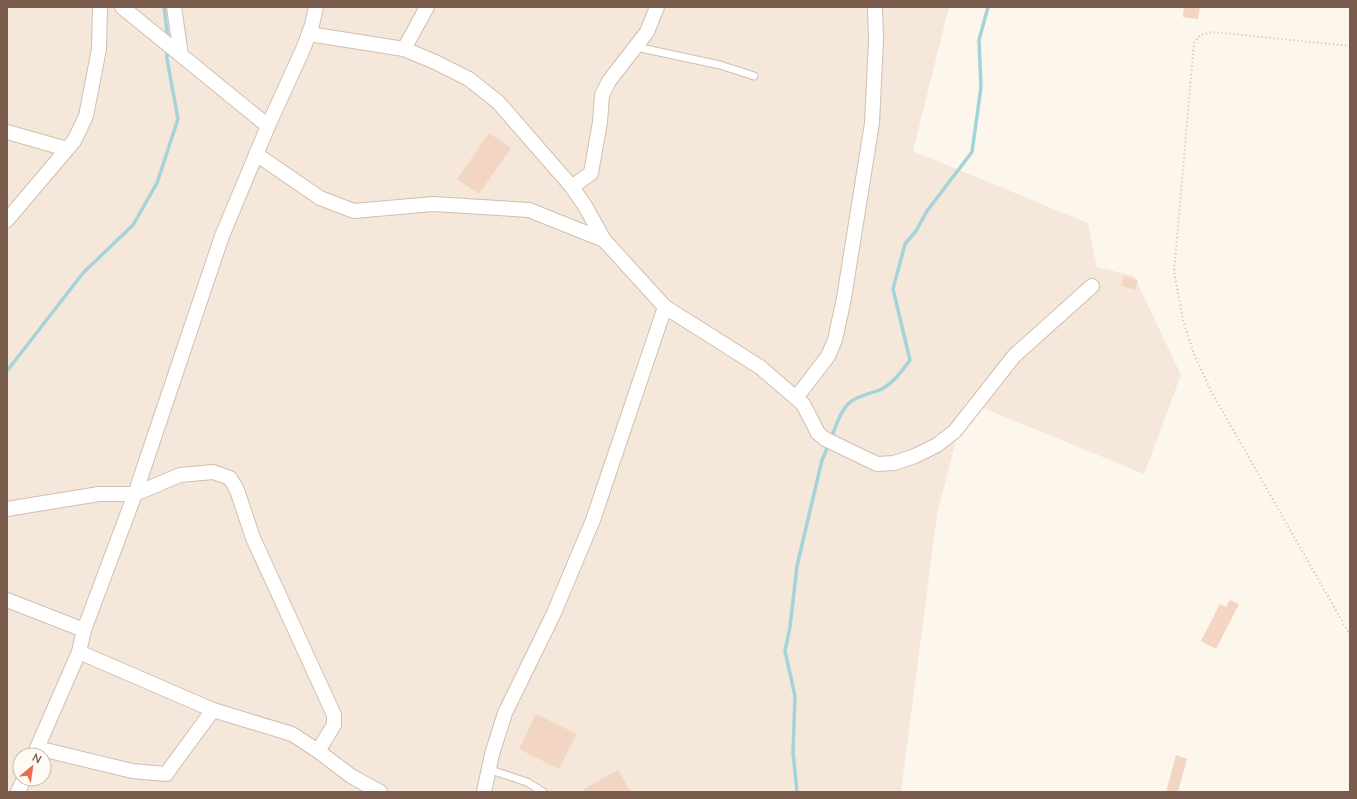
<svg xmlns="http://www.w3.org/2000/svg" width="1357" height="799" viewBox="0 0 1357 799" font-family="Lato,sans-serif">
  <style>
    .residential { fill: #f5e8da; fill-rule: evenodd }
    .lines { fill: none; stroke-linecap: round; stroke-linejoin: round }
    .stream { stroke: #a5d3da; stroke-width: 3.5 }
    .building { fill: #f3d5c3 }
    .lane-casing { stroke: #d1beb0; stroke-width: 9 }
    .street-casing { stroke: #d1beb0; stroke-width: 16 }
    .path { stroke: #d9b8a5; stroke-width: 2; stroke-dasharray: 1 3; stroke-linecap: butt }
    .lane { stroke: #fff; stroke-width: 7 }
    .street { stroke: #fff; stroke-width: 14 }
  </style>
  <rect width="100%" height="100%" fill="#fdf6ec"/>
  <!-- residential -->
  <path class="residential" d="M 7,7 L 949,7 L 913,151 L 1088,223 L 1097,267 L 1134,276 L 1181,375 L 1144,474 L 966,401 L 937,515 L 901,792 L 7,792 ZM 20,755 L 44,755 L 44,779 L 20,779 Z"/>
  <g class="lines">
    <!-- stream -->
    <g class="stream">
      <polyline points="164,7 168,38"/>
      <polyline points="7,371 83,273 133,225 157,183 178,119 167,59 167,48"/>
      <path d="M 831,438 C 836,427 839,413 848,404 C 857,395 871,394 882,389 C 894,382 902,371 910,360 L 893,289 L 905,244 L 916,231 L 927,211 L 972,152 L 981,87 L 979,40 L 988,7"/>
      <polyline points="797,792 793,752 795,696 785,651 790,627 797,566 822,460 829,444"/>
    </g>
  </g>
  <!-- building -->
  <g class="building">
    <polygon points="1184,7 1200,7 1198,19 1183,17"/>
    <polygon points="489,133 511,148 479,194 457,179"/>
    <polygon points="1124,276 1138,280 1135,290 1121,285"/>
    <polygon points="1230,600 1239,604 1216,649 1201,641 1220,604 1226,607"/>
    <polygon points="536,714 577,734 559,769 519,749"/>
    <polygon points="1176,755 1187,759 1178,792 1166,792"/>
    <polygon points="618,770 631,792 585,792 584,789"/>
  </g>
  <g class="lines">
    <defs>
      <g id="lane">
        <polyline points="636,47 720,65 754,76"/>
        <polyline points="488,769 527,782 543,792"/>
      </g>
      <g id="street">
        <polyline points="122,7 268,126"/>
        <polyline points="174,7 181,55"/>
        <polyline points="309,34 404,49 435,62 469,79 498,102 572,187 585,206 604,240 665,307 760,367 803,404 818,433 825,439 877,464 894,463 915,456 937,445 955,431 1014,356 1092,286"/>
        <polyline points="404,49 427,7"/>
        <polyline points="7,132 67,149"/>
        <polyline points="256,154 320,198 354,211 433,204 529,210 604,240"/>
        <polyline points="572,187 591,173 600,122 602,95 609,81 647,32 657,7"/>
        <polyline points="7,220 74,141 86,116 99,49 100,7"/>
        <polyline points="796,398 828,356 835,340 844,298 872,123 876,40 875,7"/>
        <polyline points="7,509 99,494 135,494 180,475 213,472 230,478 237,490 253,538 334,715 334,725 318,751"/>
        <polyline points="7,600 84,630"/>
        <polyline points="79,652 213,710 292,734 318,751 351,776 380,792"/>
        <polyline points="37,748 132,771 166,774 213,710"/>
        <polyline points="34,755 79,652 84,630 135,494 222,236 268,126 304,47 312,25 316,7"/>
        <polyline points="18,792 24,779"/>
        <polyline points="484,792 492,754 505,713 554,613 593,520 665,307"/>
      </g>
    </defs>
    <!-- lane casing -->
    <use href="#lane" class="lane-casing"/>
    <!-- street casing -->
    <use href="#street" class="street-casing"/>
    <!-- path -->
    <polyline class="path" points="1350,46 1213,32 1200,35 1194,43 1174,272 1183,320 1194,354 1211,391 1350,635"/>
    <!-- lane -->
    <use href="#lane" class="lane"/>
    <!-- street -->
    <use href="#street" class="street"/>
  </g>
  <!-- border -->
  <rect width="1357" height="799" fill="none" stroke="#7a5c4d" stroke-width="16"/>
  <!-- north arrow -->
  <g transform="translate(32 767) rotate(29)"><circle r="19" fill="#fffaf3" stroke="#cabbb1"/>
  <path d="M0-3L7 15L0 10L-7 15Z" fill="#e76f51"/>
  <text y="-6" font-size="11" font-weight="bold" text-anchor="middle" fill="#7a5c4d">N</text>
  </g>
</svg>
